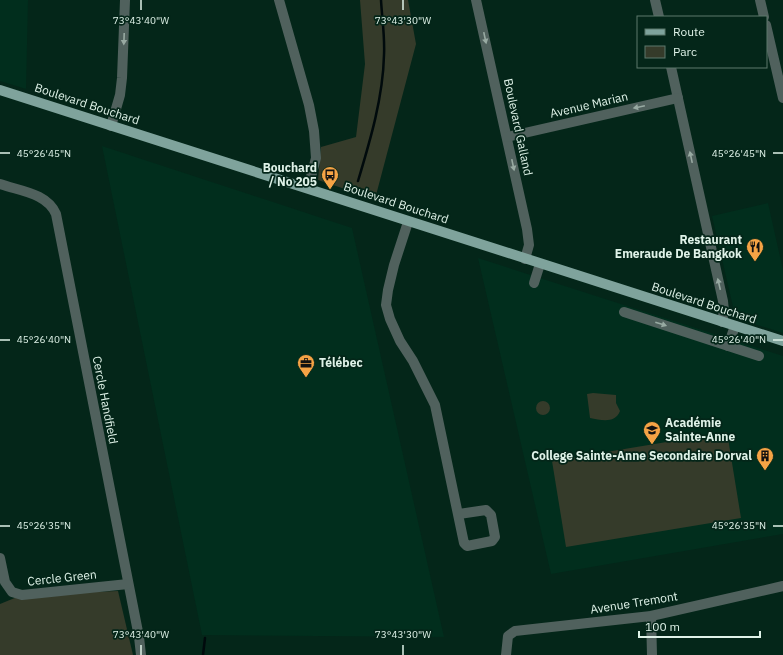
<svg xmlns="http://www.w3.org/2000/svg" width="783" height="655" viewBox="0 0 783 655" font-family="'IBM Plex Sans',sans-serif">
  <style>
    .built { fill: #012e1d }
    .green { fill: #353b2a }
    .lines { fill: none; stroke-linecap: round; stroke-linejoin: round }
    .stream { stroke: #000a0c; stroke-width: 2.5 }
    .minor { stroke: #50615d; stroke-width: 10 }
    .major { stroke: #7fa39c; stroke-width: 10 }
    .oneway { fill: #98aaa2 }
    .ticks { fill: none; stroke: #dff2e8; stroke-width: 1.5 }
    .labels { text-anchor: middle; stroke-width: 3.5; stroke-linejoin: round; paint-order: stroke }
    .street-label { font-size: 12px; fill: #dff2e8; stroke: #042619 }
    .poi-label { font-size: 12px; font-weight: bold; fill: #dff2e8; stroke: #042619; text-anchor: end }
    .ticks-label { font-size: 10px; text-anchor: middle; fill: #dff2e8; stroke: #042619; stroke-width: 3.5; stroke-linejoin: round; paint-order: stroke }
  </style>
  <rect width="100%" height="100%" fill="#042619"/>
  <!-- built -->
  <g class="built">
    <polygon points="0,0 28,0 26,89 0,81"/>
    <polygon points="102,146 352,228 444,637 202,635"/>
    <polygon points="768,203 783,270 783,333 739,319 735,316 735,311 734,311 712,216"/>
    <polygon points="478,258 783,356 783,534 551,574"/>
  </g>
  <!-- green -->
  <g class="green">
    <polygon points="360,0 408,0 416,44 375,199 318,180 321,147 356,137 365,64"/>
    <path d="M 593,393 L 616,395 L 616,403 L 620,411 C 615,424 601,420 590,418 L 587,394 Z"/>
    <circle cx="543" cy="408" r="7"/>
    <polygon points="727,432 741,518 566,547 552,461"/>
    <polygon points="118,591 133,655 0,655 0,604 22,595"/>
  </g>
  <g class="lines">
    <!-- stream -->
    <g class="stream">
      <path d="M 358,181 C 370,141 383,98 384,55 C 385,37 382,18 381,0"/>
      <polyline points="203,655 205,638"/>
    </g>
    <!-- minor -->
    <g class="minor">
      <polyline points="279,0 309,105 314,131 316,158 308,188"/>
      <polyline points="476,0 527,229 529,245 525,259"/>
      <polyline points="655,0 659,17"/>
      <polyline points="760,0 764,17"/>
      <polyline points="766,25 783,98"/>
      <polyline points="671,67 723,301 724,311 722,322"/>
      <polyline points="111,126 120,95 122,78 125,0"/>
      <polyline points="507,137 678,98"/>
      <path d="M 0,184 C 20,191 47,193 56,214 L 139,637 L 141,655"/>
      <polyline points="408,222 394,265 388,290 386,305 390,319 400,341 413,361 435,405 464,543 467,546 492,541 495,537 491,515 486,510 459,514"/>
      <polyline points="534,283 540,264"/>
      <polyline points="624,312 759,356"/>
      <polyline points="728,346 735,326"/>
      <polyline points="0,558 5,582 12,592 22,595 128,584"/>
      <polyline points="651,616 652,655"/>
      <polyline points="506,655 508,636 515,631 651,616 783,586"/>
    </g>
    <!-- major -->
    <polyline class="major" points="0,90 783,341"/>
  </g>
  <!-- one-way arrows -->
  <defs><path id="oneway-solid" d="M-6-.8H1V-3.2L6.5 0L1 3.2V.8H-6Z"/></defs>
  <g class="oneway">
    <use href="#oneway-solid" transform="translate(485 38) rotate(78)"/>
    <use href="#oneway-solid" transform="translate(124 39) rotate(92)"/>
    <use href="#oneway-solid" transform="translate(639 107) rotate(168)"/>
    <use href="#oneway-solid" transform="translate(691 157) rotate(-102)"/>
    <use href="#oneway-solid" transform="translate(513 165) rotate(78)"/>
    <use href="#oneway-solid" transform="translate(719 284) rotate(-103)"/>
    <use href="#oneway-solid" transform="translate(661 324) rotate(18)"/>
  </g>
  <!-- ticks -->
  <path class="ticks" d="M 141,0 L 141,10M 403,0 L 403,10M 0,153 L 10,153M 773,153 L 783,153M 0,340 L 10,340M 773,340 L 783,340M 0,526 L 10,526M 773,526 L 783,526M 141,645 L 141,655M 403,645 L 403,655"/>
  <!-- icons -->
  <defs>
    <symbol id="bus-pin" viewBox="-11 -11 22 30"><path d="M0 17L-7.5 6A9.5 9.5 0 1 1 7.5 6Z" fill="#f5a345" stroke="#042619"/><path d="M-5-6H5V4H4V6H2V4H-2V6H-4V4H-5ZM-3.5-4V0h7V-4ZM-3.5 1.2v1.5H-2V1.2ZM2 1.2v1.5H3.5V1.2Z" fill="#111"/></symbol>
    <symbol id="restaurant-pin" viewBox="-11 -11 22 30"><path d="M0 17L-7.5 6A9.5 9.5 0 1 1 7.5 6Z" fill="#f5a345" stroke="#042619"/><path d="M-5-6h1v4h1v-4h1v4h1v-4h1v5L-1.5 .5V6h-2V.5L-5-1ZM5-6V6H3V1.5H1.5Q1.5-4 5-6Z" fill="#111"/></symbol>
    <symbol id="office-pin" viewBox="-11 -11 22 30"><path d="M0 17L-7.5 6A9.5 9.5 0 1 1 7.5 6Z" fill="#f5a345" stroke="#042619"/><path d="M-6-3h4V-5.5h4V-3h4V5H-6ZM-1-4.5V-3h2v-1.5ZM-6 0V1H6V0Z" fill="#111"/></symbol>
    <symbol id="school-pin" viewBox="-11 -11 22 30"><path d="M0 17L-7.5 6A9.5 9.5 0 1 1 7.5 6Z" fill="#f5a345" stroke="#042619"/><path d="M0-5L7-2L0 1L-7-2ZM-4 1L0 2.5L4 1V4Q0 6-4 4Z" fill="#111"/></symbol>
    <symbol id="building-pin" viewBox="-11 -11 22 30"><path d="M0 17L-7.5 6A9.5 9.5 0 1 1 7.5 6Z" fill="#f5a345" stroke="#042619"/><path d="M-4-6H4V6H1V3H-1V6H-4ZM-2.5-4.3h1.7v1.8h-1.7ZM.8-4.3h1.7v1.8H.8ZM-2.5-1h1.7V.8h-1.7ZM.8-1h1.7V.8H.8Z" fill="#111"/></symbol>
  </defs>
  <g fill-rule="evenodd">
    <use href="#bus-pin" x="320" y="165" width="20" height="27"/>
    <use href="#restaurant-pin" x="745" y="237" width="20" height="27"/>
    <use href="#office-pin" x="296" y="353" width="20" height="27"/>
    <use href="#school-pin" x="642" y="420" width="20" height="27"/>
    <use href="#building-pin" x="755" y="446" width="20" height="27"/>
  </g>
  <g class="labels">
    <!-- street labels -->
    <g class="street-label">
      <text transform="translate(87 104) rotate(18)" y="4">Boulevard Bouchard</text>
      <text transform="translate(589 105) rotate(-13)" y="4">Avenue Marian</text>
      <text transform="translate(518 127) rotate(78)" y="4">Boulevard Galland</text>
      <text transform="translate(396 203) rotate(18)" y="4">Boulevard Bouchard</text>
      <text transform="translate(704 303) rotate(18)" y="4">Boulevard Bouchard</text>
      <text transform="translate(105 400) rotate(79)" y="4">Cercle Handfield</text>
      <text transform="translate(62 578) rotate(-6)" y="4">Cercle Green</text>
      <text transform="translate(634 603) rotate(-9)" y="4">Avenue Tremont</text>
    </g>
    <!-- poi labels -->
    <g class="poi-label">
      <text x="317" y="172">Bouchard<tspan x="317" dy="14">/ No 205</tspan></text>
      <text x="742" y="244">Restaurant<tspan x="742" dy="14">Emeraude De Bangkok</tspan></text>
      <text x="319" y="367" text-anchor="start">Télébec</text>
      <text x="665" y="427" text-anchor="start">Académie<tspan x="665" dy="14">Sainte-Anne</tspan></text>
      <text x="752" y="460">College Sainte-Anne Secondaire Dorval</text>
    </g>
  </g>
  <g class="ticks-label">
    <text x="141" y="24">73°43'40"W</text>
    <text x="403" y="24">73°43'30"W</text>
    <text x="44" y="157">45°26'45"N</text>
    <text x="739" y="157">45°26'45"N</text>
    <text x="44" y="343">45°26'40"N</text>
    <text x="739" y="343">45°26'40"N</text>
    <text x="44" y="529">45°26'35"N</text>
    <text x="739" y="529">45°26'35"N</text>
    <text x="141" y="638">73°43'40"W</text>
    <text x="403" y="638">73°43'30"W</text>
  </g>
  <!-- legend -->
  <rect x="637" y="16" width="130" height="52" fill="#042619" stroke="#5c786c"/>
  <rect x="645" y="29" width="20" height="6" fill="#7fa39c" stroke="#5c786c"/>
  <text x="673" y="36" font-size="12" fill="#dff2e8">Route</text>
  <rect x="645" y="46" width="20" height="12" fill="#353b2a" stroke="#5c786c"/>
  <text x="673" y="56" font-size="12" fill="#dff2e8">Parc</text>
  <!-- scale -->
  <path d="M639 631v6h121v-6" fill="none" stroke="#dff2e8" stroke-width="2"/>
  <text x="645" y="631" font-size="12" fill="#dff2e8" stroke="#042619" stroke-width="3" paint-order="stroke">100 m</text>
</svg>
